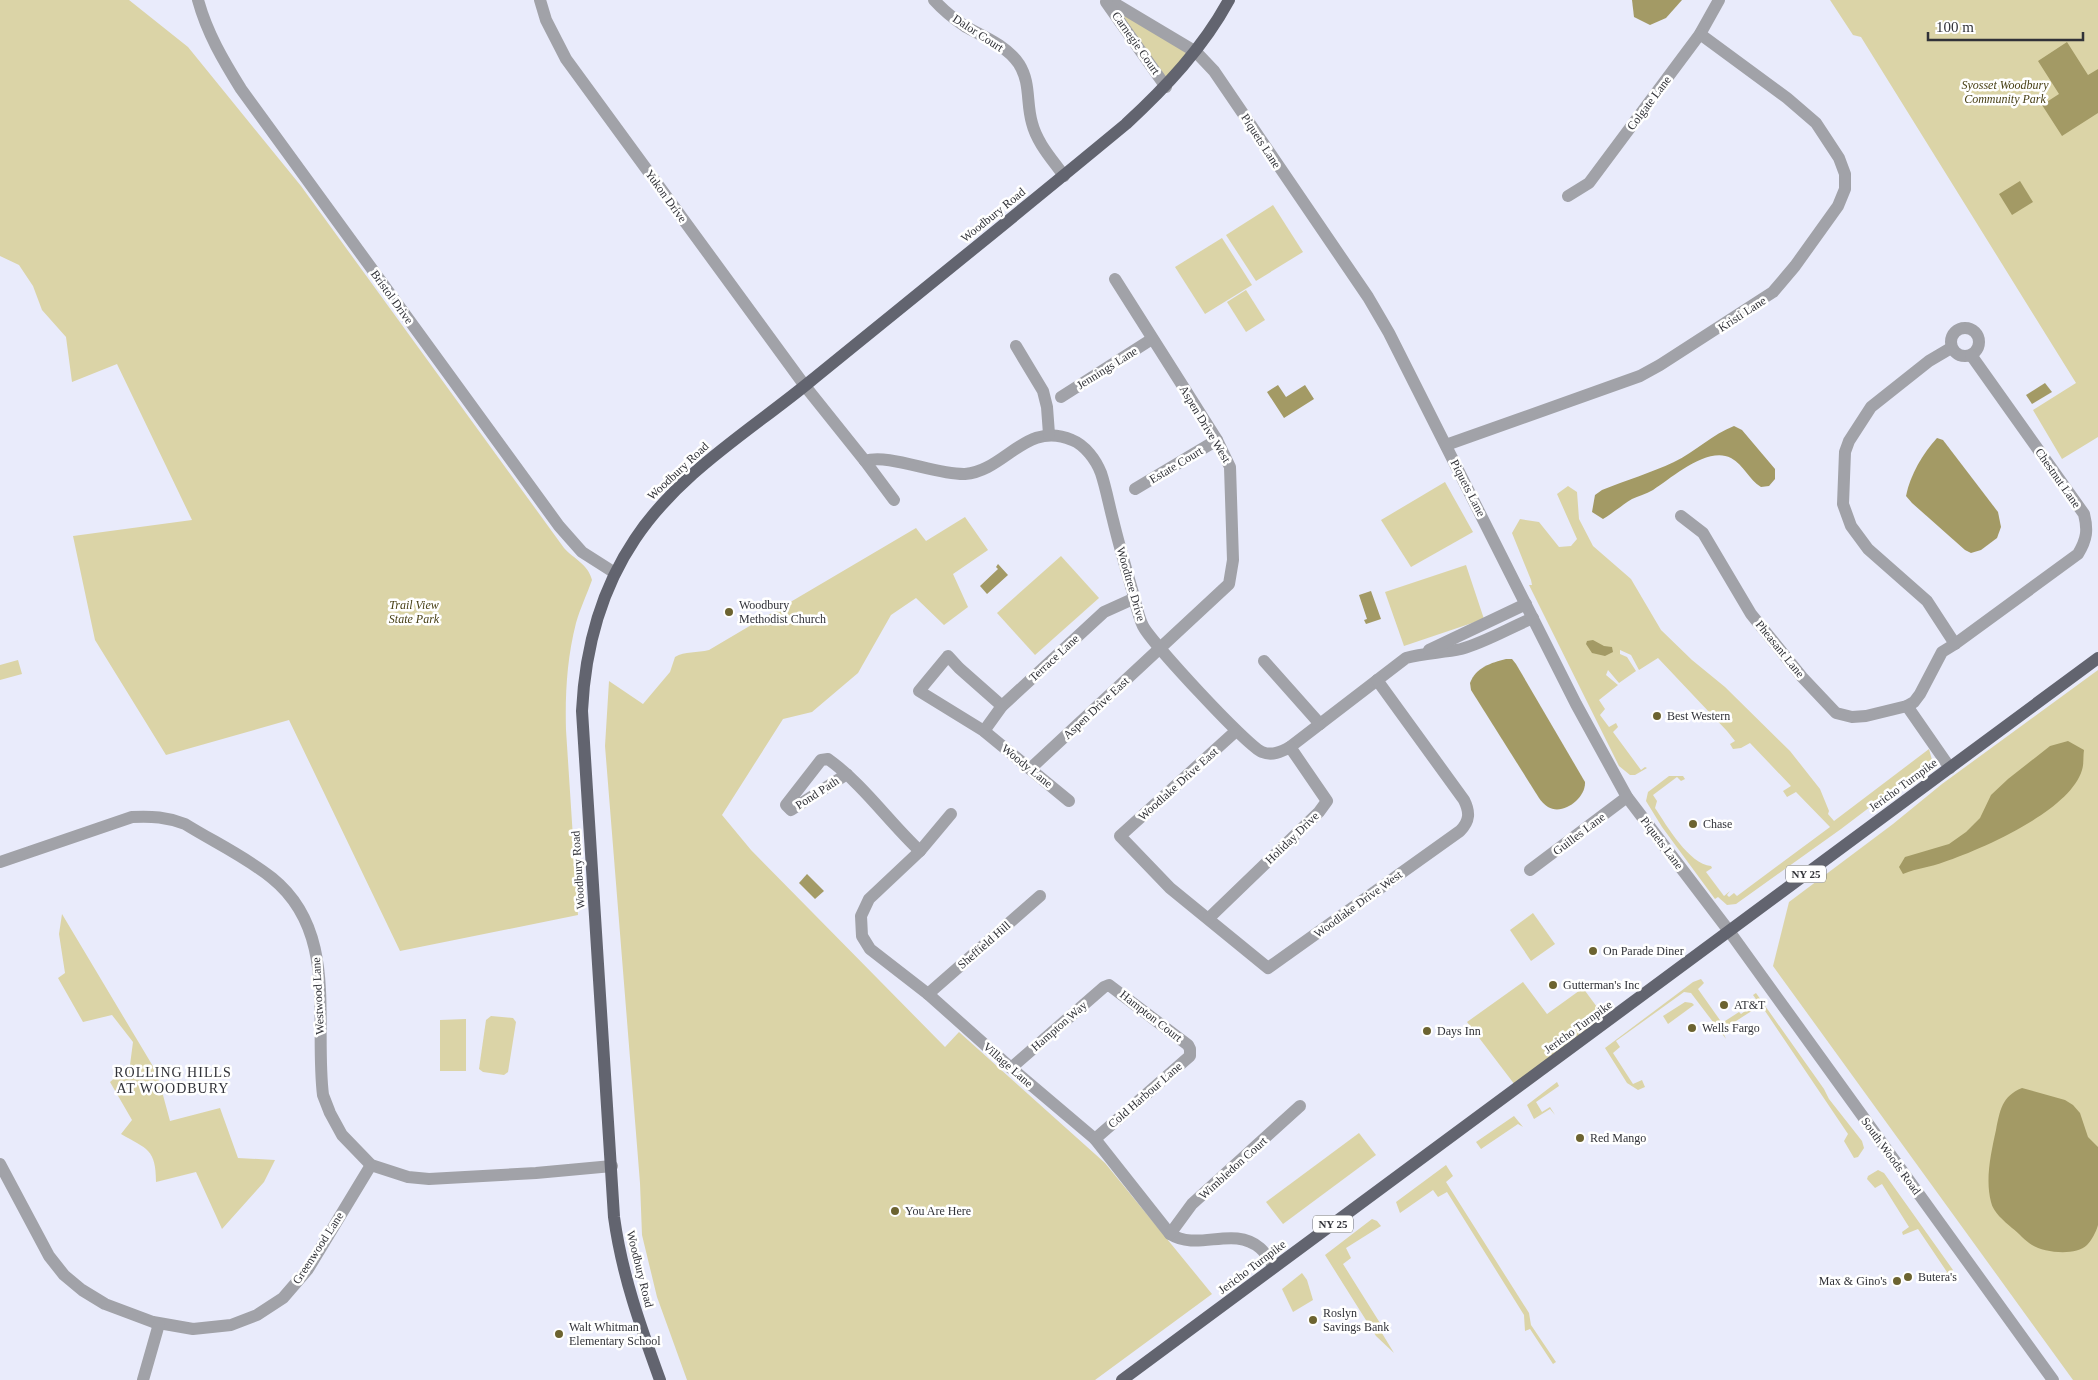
<svg xmlns="http://www.w3.org/2000/svg" width="2098" height="1380" viewBox="0 0 2098 1380" font-family="'Times New Roman',serif">
  <style>
    .green { fill: #dbd4a7 }
    .water { fill: #a39a65 }
    .lines { fill: none; stroke-linecap: round; stroke-linejoin: round }
    .minor { stroke: #a1a2a8; stroke-width: 12 }
    .major { stroke: #62646f; stroke-width: 12 }
    .poi-dot { fill: #6c6330; stroke: #fff; stroke-width: 2 }
    .labels { text-anchor: middle; stroke-width: 5; stroke-linejoin: round; paint-order: stroke }
    .shield { fill: #fff; stroke: #6f7074; stroke-width: 1 }
    .shield-label { font-size: 11px; font-weight: bold; fill: #313238 }
    .street-label { font-size: 12px; fill: #313238; stroke: #fff }
    .park-label { font-size: 12px; font-style: italic; fill: #473f14; stroke: #fff }
    .poi-label { font-size: 12px; fill: #313238; stroke: #fff; text-anchor: start }
    .neighbourhood-label { font-size: 14px; letter-spacing: 1px; fill: #313238; stroke: #fff }
  </style>
  <rect width="100%" height="100%" fill="#e9ebfb"/>
  <!-- green -->
  <g class="green">
    <path d="M 0,0 L 129,0 L 188,47 L 301,186 L 564,548 C 574,559 588,564 592,580 C 587,594 580,609 576,623 C 567,658 565,694 566,730 L 578,915 L 400,951 L 289,720 L 166,755 L 95,640 L 73,536 L 192,520 L 117,364 L 72,382 L 66,337 L 42,310 L 33,286 L 19,265 L 0,256 Z"/>
    <polygon points="1107,0 1194,52 1166,85"/>
    <polygon points="1830,0 2098,0 2098,437 2062,459 2033,410 2076,383 1861,37 1853,35"/>
    <polygon points="1273,205 1303,252 1256,281 1226,235"/>
    <polygon points="1222,238 1252,285 1205,314 1175,267"/>
    <polygon points="1246,290 1265,320 1246,332 1227,302"/>
    <polygon points="1445,482 1473,532 1411,567 1381,520"/>
    <path d="M 1568,486 L 1577,492 L 1579,519 L 1593,546 L 1631,579 L 1661,630 L 1692,660 L 1725,687 L 1790,751 L 1820,789 L 1829,811 L 1828,814 L 1834,821 L 1929,749 L 1932,760 L 1841,829 L 1736,904 L 1727,905 L 1718,897 L 1715,899 L 1662,827 L 1646,801 L 1648,792 L 1669,776 L 1683,776 L 1685,779 L 1681,781 L 1677,777 L 1653,795 L 1657,801 L 1655,808 C 1667,826 1689,864 1711,866 L 1712,868 L 1706,872 L 1724,896 L 1730,891 L 1727,895 L 1729,897 L 1734,893 L 1737,896 L 1830,827 L 1796,792 L 1787,797 L 1783,791 L 1791,786 L 1750,743 L 1741,748 L 1733,749 L 1730,744 L 1735,741 L 1727,731 L 1658,658 L 1639,670 L 1631,655 L 1620,650 L 1620,654 L 1627,657 L 1636,671 L 1619,683 L 1608,670 L 1606,675 L 1618,685 L 1599,700 L 1605,709 L 1600,715 L 1609,727 L 1616,723 L 1618,727 L 1613,732 L 1641,770 L 1645,767 L 1647,768 L 1635,775 L 1630,775 L 1619,766 L 1529,585 L 1532,585 L 1531,580 L 1512,533 L 1520,519 L 1539,522 L 1559,547 L 1571,546 L 1577,539 L 1557,494 Z"/>
    <path d="M 965,517 L 988,550 L 953,574 L 968,607 L 944,625 L 916,598 L 891,615 L 858,673 L 812,712 L 783,719 L 722,815 L 751,850 L 945,1047 L 959,1032 L 1105,1163 L 1212,1294 L 1095,1380 L 687,1380 L 657,1297 L 642,1235 L 640,1183 L 605,746 L 609,681 L 643,704 L 670,672 L 675,657 C 685,651 697,653 709,650 L 916,528 L 926,541 Z"/>
    <polygon points="1061,556 1099,598 1035,655 997,613"/>
    <polygon points="1466,565 1484,619 1404,646 1385,592"/>
    <polygon points="18,660 22,674 0,680 0,665"/>
    <polygon points="2098,670 2098,1380 2073,1380 1773,966 1789,902 1893,824 1942,784"/>
    <polygon points="1533,913 1555,944 1531,961 1510,930"/>
    <path d="M 62,914 L 157,1073 L 170,1121 L 220,1108 L 238,1158 L 275,1160 L 264,1182 L 222,1229 L 196,1172 L 156,1182 C 156,1149 147,1149 121,1134 L 132,1120 L 110,1082 L 130,1065 L 133,1042 L 112,1015 L 83,1022 L 58,978 L 65,973 L 59,934 Z"/>
    <polygon points="1701,979 1704,983 1698,989 1722,1023 1739,1012 1741,1014 1758,1002 1753,995 1756,993 1824,1089 1829,1099 1862,1141 1864,1148 1858,1157 1854,1158 1844,1141 1848,1134 1761,1005 1722,1030 1726,1039 1691,993 1684,992 1616,1041 1620,1047 1613,1053 1633,1084 1642,1080 1645,1087 1638,1090 1627,1083 1605,1048 1693,982"/>
    <polygon points="1523,982 1547,1014 1583,988 1608,1022 1518,1089 1467,1022"/>
    <polygon points="1685,1002 1692,1003 1694,1005 1668,1024 1663,1016"/>
    <polygon points="491,1016 513,1018 516,1022 508,1072 504,1075 483,1072 479,1069 486,1020"/>
    <polygon points="466,1019 466,1071 440,1071 440,1020"/>
    <polygon points="1557,1082 1559,1086 1536,1102 1542,1112 1550,1107 1555,1115 1550,1109 1534,1119 1527,1105"/>
    <polygon points="1514,1116 1523,1127 1518,1124 1481,1149 1476,1142"/>
    <polygon points="1359,1133 1376,1155 1283,1224 1266,1202"/>
    <polygon points="1446,1165 1453,1176 1446,1182 1529,1313 1531,1325 1556,1362 1553,1364 1530,1329 1525,1331 1524,1315 1447,1192 1438,1197 1433,1190 1400,1213 1396,1202"/>
    <polygon points="1878,1170 1884,1173 1953,1270 1945,1279 1942,1278 1942,1275 1947,1272 1918,1229 1903,1235 1902,1232 1909,1227 1882,1184 1875,1188 1867,1179 1868,1176"/>
    <polygon points="1372,1219 1377,1221 1381,1226 1346,1248 1351,1258 1343,1264 1380,1323 1377,1325 1394,1353 1376,1336 1325,1255"/>
    <polygon points="1302,1273 1307,1280 1313,1300 1293,1312 1282,1289"/>
  </g>
  <!-- water -->
  <g class="water">
    <polygon points="1632,0 1682,0 1666,18 1650,25 1634,17"/>
    <polygon points="2067,42 2088,75 2098,69 2098,113 2062,136 2042,105 2059,94 2038,61"/>
    <polygon points="2020,181 2033,202 2012,215 1999,194"/>
    <polygon points="2045,383 2052,392 2032,404 2026,395"/>
    <polygon points="1278,385 1286,397 1305,385 1314,399 1284,418 1267,392"/>
    <path d="M 1734,426 L 1742,430 L 1775,469 L 1775,479 L 1769,486 L 1761,487 C 1749,480 1744,465 1731,458 C 1707,446 1672,478 1653,490 C 1646,494 1638,496 1632,499 C 1622,505 1613,513 1603,519 L 1592,512 L 1595,495 L 1602,490 C 1626,480 1651,473 1674,462 C 1695,452 1713,434 1734,426 Z"/>
    <path d="M 1937,438 L 1943,440 L 1998,512 L 2001,527 L 1997,538 L 1981,550 L 1971,553 L 1965,550 L 1912,503 L 1906,496 C 1910,475 1923,453 1937,438 Z"/>
    <polygon points="998,564 1008,575 987,594 980,586 998,569 996,567"/>
    <polygon points="1371,591 1381,619 1366,624 1364,620 1367,619 1359,595"/>
    <polygon points="1593,640 1604,646 1612,647 1613,652 1605,656 1592,653 1586,644 1587,641"/>
    <path d="M 1506,659 L 1512,659 L 1516,664 L 1585,782 C 1586,798 1563,816 1548,807 C 1545,805 1541,801 1539,798 L 1471,690 L 1470,683 C 1476,667 1491,663 1506,659 Z"/>
    <path d="M 2068,741 L 2084,750 C 2083,757 2084,764 2082,770 C 2070,811 1982,849 1944,862 C 1931,867 1917,868 1903,874 L 1899,867 L 1905,857 L 1949,844 L 1966,832 L 1980,818 L 1991,795 L 2008,779 L 2050,746 Z"/>
    <polygon points="807,874 824,891 815,899 799,883"/>
    <path d="M 2022,1088 L 2065,1100 L 2073,1105 L 2080,1113 L 2088,1137 L 2098,1147 L 2098,1225 C 2096,1232 2092,1240 2087,1245 C 2076,1256 2045,1253 2032,1245 C 2025,1241 2019,1233 2012,1228 C 2004,1221 1993,1212 1991,1202 C 1985,1179 1991,1153 1996,1130 C 2000,1110 2002,1096 2022,1088 Z"/>
  </g>
  <g class="lines">
    <!-- minor -->
    <g class="minor">
      <path d="M 198,0 C 207,33 223,60 241,89 L 559,526 L 582,552 L 615,573"/>
      <path d="M 540,0 L 546,20 L 566,59 L 805,386 L 865,461 C 888,453 936,475 965,474 C 1005,471 1026,420 1072,440 C 1085,445 1096,460 1101,473 C 1106,488 1109,505 1113,520 C 1119,545 1126,569 1133,593 C 1136,604 1138,616 1143,626 C 1151,642 1247,746 1262,752 C 1272,756 1281,752 1290,747 L 1406,658 C 1424,653 1443,653 1461,649 C 1486,642 1509,628 1533,618"/>
      <path d="M 934,0 C 943,10 954,19 966,27 C 985,37 1007,46 1019,64 C 1031,83 1026,103 1032,123 C 1037,143 1052,159 1064,176"/>
      <polyline points="1109,0 1196,52 1214,71 1368,297 1389,333 1576,704 1627,797 1729,931 2053,1380"/>
      <polyline points="1106,2 1166,87"/>
      <polyline points="1568,196 1589,183 1700,34 1719,0"/>
      <circle cx="1965" cy="342" r="14"/>
      <polyline points="1016,346 1043,391 1047,407 1049,434"/>
      <polyline points="1061,397 1152,339"/>
      <polyline points="1446,445 1640,376 1660,365 1773,292 1795,266 1838,206 1845,189 1845,174 1839,158 1816,123 1787,98 1700,34"/>
      <polyline points="865,461 894,500"/>
      <polyline points="1135,489 1217,440"/>
      <polyline points="1681,516 1703,533 1751,614 1802,677 1836,713 1852,717 1866,716 1907,706 1914,702 1920,694 1942,652 1955,644 1927,601 1868,549 1851,526 1843,504 1845,452 1849,441 1871,407 1929,361 1951,348"/>
      <path d="M 1955,644 L 2078,554 C 2087,539 2088,530 2084,514 L 1971,355"/>
      <polyline points="1429,650 1526,604"/>
      <polyline points="1264,661 1320,724"/>
      <polyline points="1002,706 959,668 948,656 919,691 984,731 1069,801"/>
      <polyline points="1907,706 1950,768"/>
      <polyline points="984,731 1002,706 1104,612 1135,598"/>
      <path d="M 1236,731 L 1120,836 L 1170,888 L 1268,968 L 1460,831 C 1470,821 1470,812 1464,800 L 1377,680"/>
      <polyline points="1031,768 1229,584 1233,560 1230,467 1217,440 1115,279"/>
      <path d="M 847,774 L 791,810 L 786,805 L 821,760 L 828,759 C 864,785 888,821 920,851"/>
      <path d="M 951,814 L 920,851 L 869,899 L 861,916 L 862,936 L 870,949 L 928,994 L 1011,1068 L 1095,1139 L 1170,1234 C 1198,1252 1233,1225 1260,1248 C 1266,1253 1270,1261 1274,1267"/>
      <path d="M 0,862 L 132,817 C 152,816 167,817 185,824 C 214,842 246,857 272,878 C 339,932 314,1021 323,1095 L 330,1113 L 342,1135 L 371,1165 L 408,1177 L 429,1179 L 536,1173 L 612,1166"/>
      <polyline points="1530,870 1627,797"/>
      <polyline points="1209,918 1319,812 1327,801 1290,747"/>
      <polyline points="928,994 1040,896"/>
      <polyline points="1011,1068 1104,987 1109,985 1188,1045 1190,1049 1190,1056 1095,1139"/>
      <polyline points="0,1164 49,1256 64,1275 82,1290 105,1304 153,1322 193,1329 231,1325 257,1315 283,1298 308,1269 371,1165"/>
      <polyline points="1170,1234 1192,1204 1300,1106"/>
      <polyline points="143,1380 159,1324"/>
    </g>
    <!-- major -->
    <g class="major">
      <path d="M 660,1380 C 640,1325 622,1275 614,1217 L 582,711 C 585,649 600,591 635,539 C 678,474 748,432 807,384 C 914,297 1021,211 1126,124 C 1166,87 1203,48 1229,0"/>
      <polyline points="1122,1380 2098,658"/>
    </g>
  </g>
  <!-- markers -->
  <g class="poi-dot">
    <circle cx="729" cy="612" r="5"/>
    <circle cx="1657" cy="716" r="5"/>
    <circle cx="1693" cy="824" r="5"/>
    <circle cx="1593" cy="951" r="5"/>
    <circle cx="1553" cy="985" r="5"/>
    <circle cx="1724" cy="1005" r="5"/>
    <circle cx="1692" cy="1028" r="5"/>
    <circle cx="1427" cy="1031" r="5"/>
    <circle cx="1580" cy="1138" r="5"/>
    <circle cx="895" cy="1211" r="5"/>
    <circle cx="1908" cy="1277" r="5"/>
    <circle cx="1897" cy="1281" r="5"/>
    <circle cx="1313" cy="1320" r="5"/>
    <circle cx="559" cy="1334" r="5"/>
  </g>
  <g class="labels">
    <!-- shield labels -->
    <g class="shield">
      <rect x="1786" y="865.5" width="40" height="17" rx="4"/>
      <rect x="1313" y="1215.5" width="40" height="17" rx="4"/>
    </g>
    <g class="shield-label">
      <text x="1806" y="878">NY 25</text>
      <text x="1333" y="1228">NY 25</text>
    </g>
    <!-- street labels -->
    <g class="street-label">
      <text transform="translate(978 33) rotate(33)" y="4">Dalor Court</text>
      <text transform="translate(1136 43) rotate(55)" y="4">Carnegie Court</text>
      <text transform="translate(1649 103) rotate(-53)" y="4">Colgate Lane</text>
      <text transform="translate(1261 141) rotate(57)" y="4">Piquets Lane</text>
      <text transform="translate(666 196) rotate(54)" y="4">Yukon Drive</text>
      <text transform="translate(993 215) rotate(-39)" y="4">Woodbury Road</text>
      <text transform="translate(392 297) rotate(54)" y="4">Bristol Drive</text>
      <text transform="translate(1742 314) rotate(-33)" y="4">Kristi Lane</text>
      <text transform="translate(1107 368) rotate(-32)" y="4">Jennings Lane</text>
      <text transform="translate(1205 424) rotate(59)" y="4">Aspen Drive West</text>
      <text transform="translate(1176 465) rotate(-31)" y="4">Estate Court</text>
      <text transform="translate(678 471) rotate(-43)" y="4">Woodbury Road</text>
      <text transform="translate(2058 478) rotate(55)" y="4">Chestnut Lane</text>
      <text transform="translate(1468 488) rotate(63)" y="4">Piquets Lane</text>
      <text transform="translate(1131 584) rotate(74)" y="4">Woodtree Drive</text>
      <text transform="translate(1780 649) rotate(51)" y="4">Pheasant Lane</text>
      <text transform="translate(1054 658) rotate(-43)" y="4">Terrace Lane</text>
      <text transform="translate(1096 708) rotate(-43)" y="4">Aspen Drive East</text>
      <text transform="translate(1027 766) rotate(39)" y="4">Woody Lane</text>
      <text transform="translate(1178 784) rotate(-42)" y="4">Woodlake Drive East</text>
      <text transform="translate(1903 785) rotate(-36)" y="4">Jericho Turnpike</text>
      <text transform="translate(817 793) rotate(-33)" y="4">Pond Path</text>
      <text transform="translate(1579 834) rotate(-37)" y="4">Guilles Lane</text>
      <text transform="translate(1292 838) rotate(-44)" y="4">Holiday Drive</text>
      <text transform="translate(1662 843) rotate(53)" y="4">Piquets Lane</text>
      <text transform="translate(578 870) rotate(-94)" y="4">Woodbury Road</text>
      <text transform="translate(1358 904) rotate(-36)" y="4">Woodlake Drive West</text>
      <text transform="translate(984 945) rotate(-41)" y="4">Sheffield Hill</text>
      <text transform="translate(318 996) rotate(-93)" y="4">Westwood Lane</text>
      <text transform="translate(1151 1016) rotate(38)" y="4">Hampton Court</text>
      <text transform="translate(1059 1026) rotate(-41)" y="4">Hampton Way</text>
      <text transform="translate(1578 1027) rotate(-36)" y="4">Jericho Turnpike</text>
      <text transform="translate(1008 1065) rotate(41)" y="4">Village Lane</text>
      <text transform="translate(1145 1095) rotate(-41)" y="4">Cold Harbour Lane</text>
      <text transform="translate(1891 1156) rotate(54)" y="4">South Woods Road</text>
      <text transform="translate(1233 1168) rotate(-42)" y="4">Wimbledon Court</text>
      <text transform="translate(318 1248) rotate(-57)" y="4">Greenwood Lane</text>
      <text transform="translate(1252 1267) rotate(-37)" y="4">Jericho Turnpike</text>
      <text transform="translate(640 1269) rotate(76)" y="4">Woodbury Road</text>
    </g>
    <!-- park labels -->
    <g class="park-label">
      <text x="2005" y="89">Syosset Woodbury<tspan x="2005" dy="14">Community Park</tspan></text>
      <text x="414" y="609">Trail View<tspan x="414" dy="14">State Park</tspan></text>
    </g>
    <!-- poi labels -->
    <g class="poi-label">
      <text x="739" y="609">Woodbury<tspan x="739" dy="14">Methodist Church</tspan></text>
      <text x="1667" y="720">Best Western</text>
      <text x="1703" y="828">Chase</text>
      <text x="1603" y="955">On Parade Diner</text>
      <text x="1563" y="989">Gutterman's Inc</text>
      <text x="1734" y="1009">AT&amp;T</text>
      <text x="1702" y="1032">Wells Fargo</text>
      <text x="1437" y="1035">Days Inn</text>
      <text x="1590" y="1142">Red Mango</text>
      <text x="905" y="1215">You Are Here</text>
      <text x="1918" y="1281">Butera's</text>
      <text x="1887" y="1285" text-anchor="end">Max &amp; Gino's</text>
      <text x="1323" y="1317">Roslyn<tspan x="1323" dy="14">Savings Bank</tspan></text>
      <text x="569" y="1331">Walt Whitman<tspan x="569" dy="14">Elementary School</tspan></text>
    </g>
    <!-- neighbourhood labels -->
    <g class="neighbourhood-label">
      <text x="173" y="1077">ROLLING HILLS<tspan x="173" dy="16">AT WOODBURY</tspan></text>
    </g>
  </g>
  <!-- scale -->
  <path d="M1928 32v8h155v-8" fill="none" stroke="#313238" stroke-width="2.5"/>
  <text x="1936" y="32" font-size="15" fill="#313238" stroke="#ffffff" stroke-width="4" paint-order="stroke">100 m</text>
</svg>
